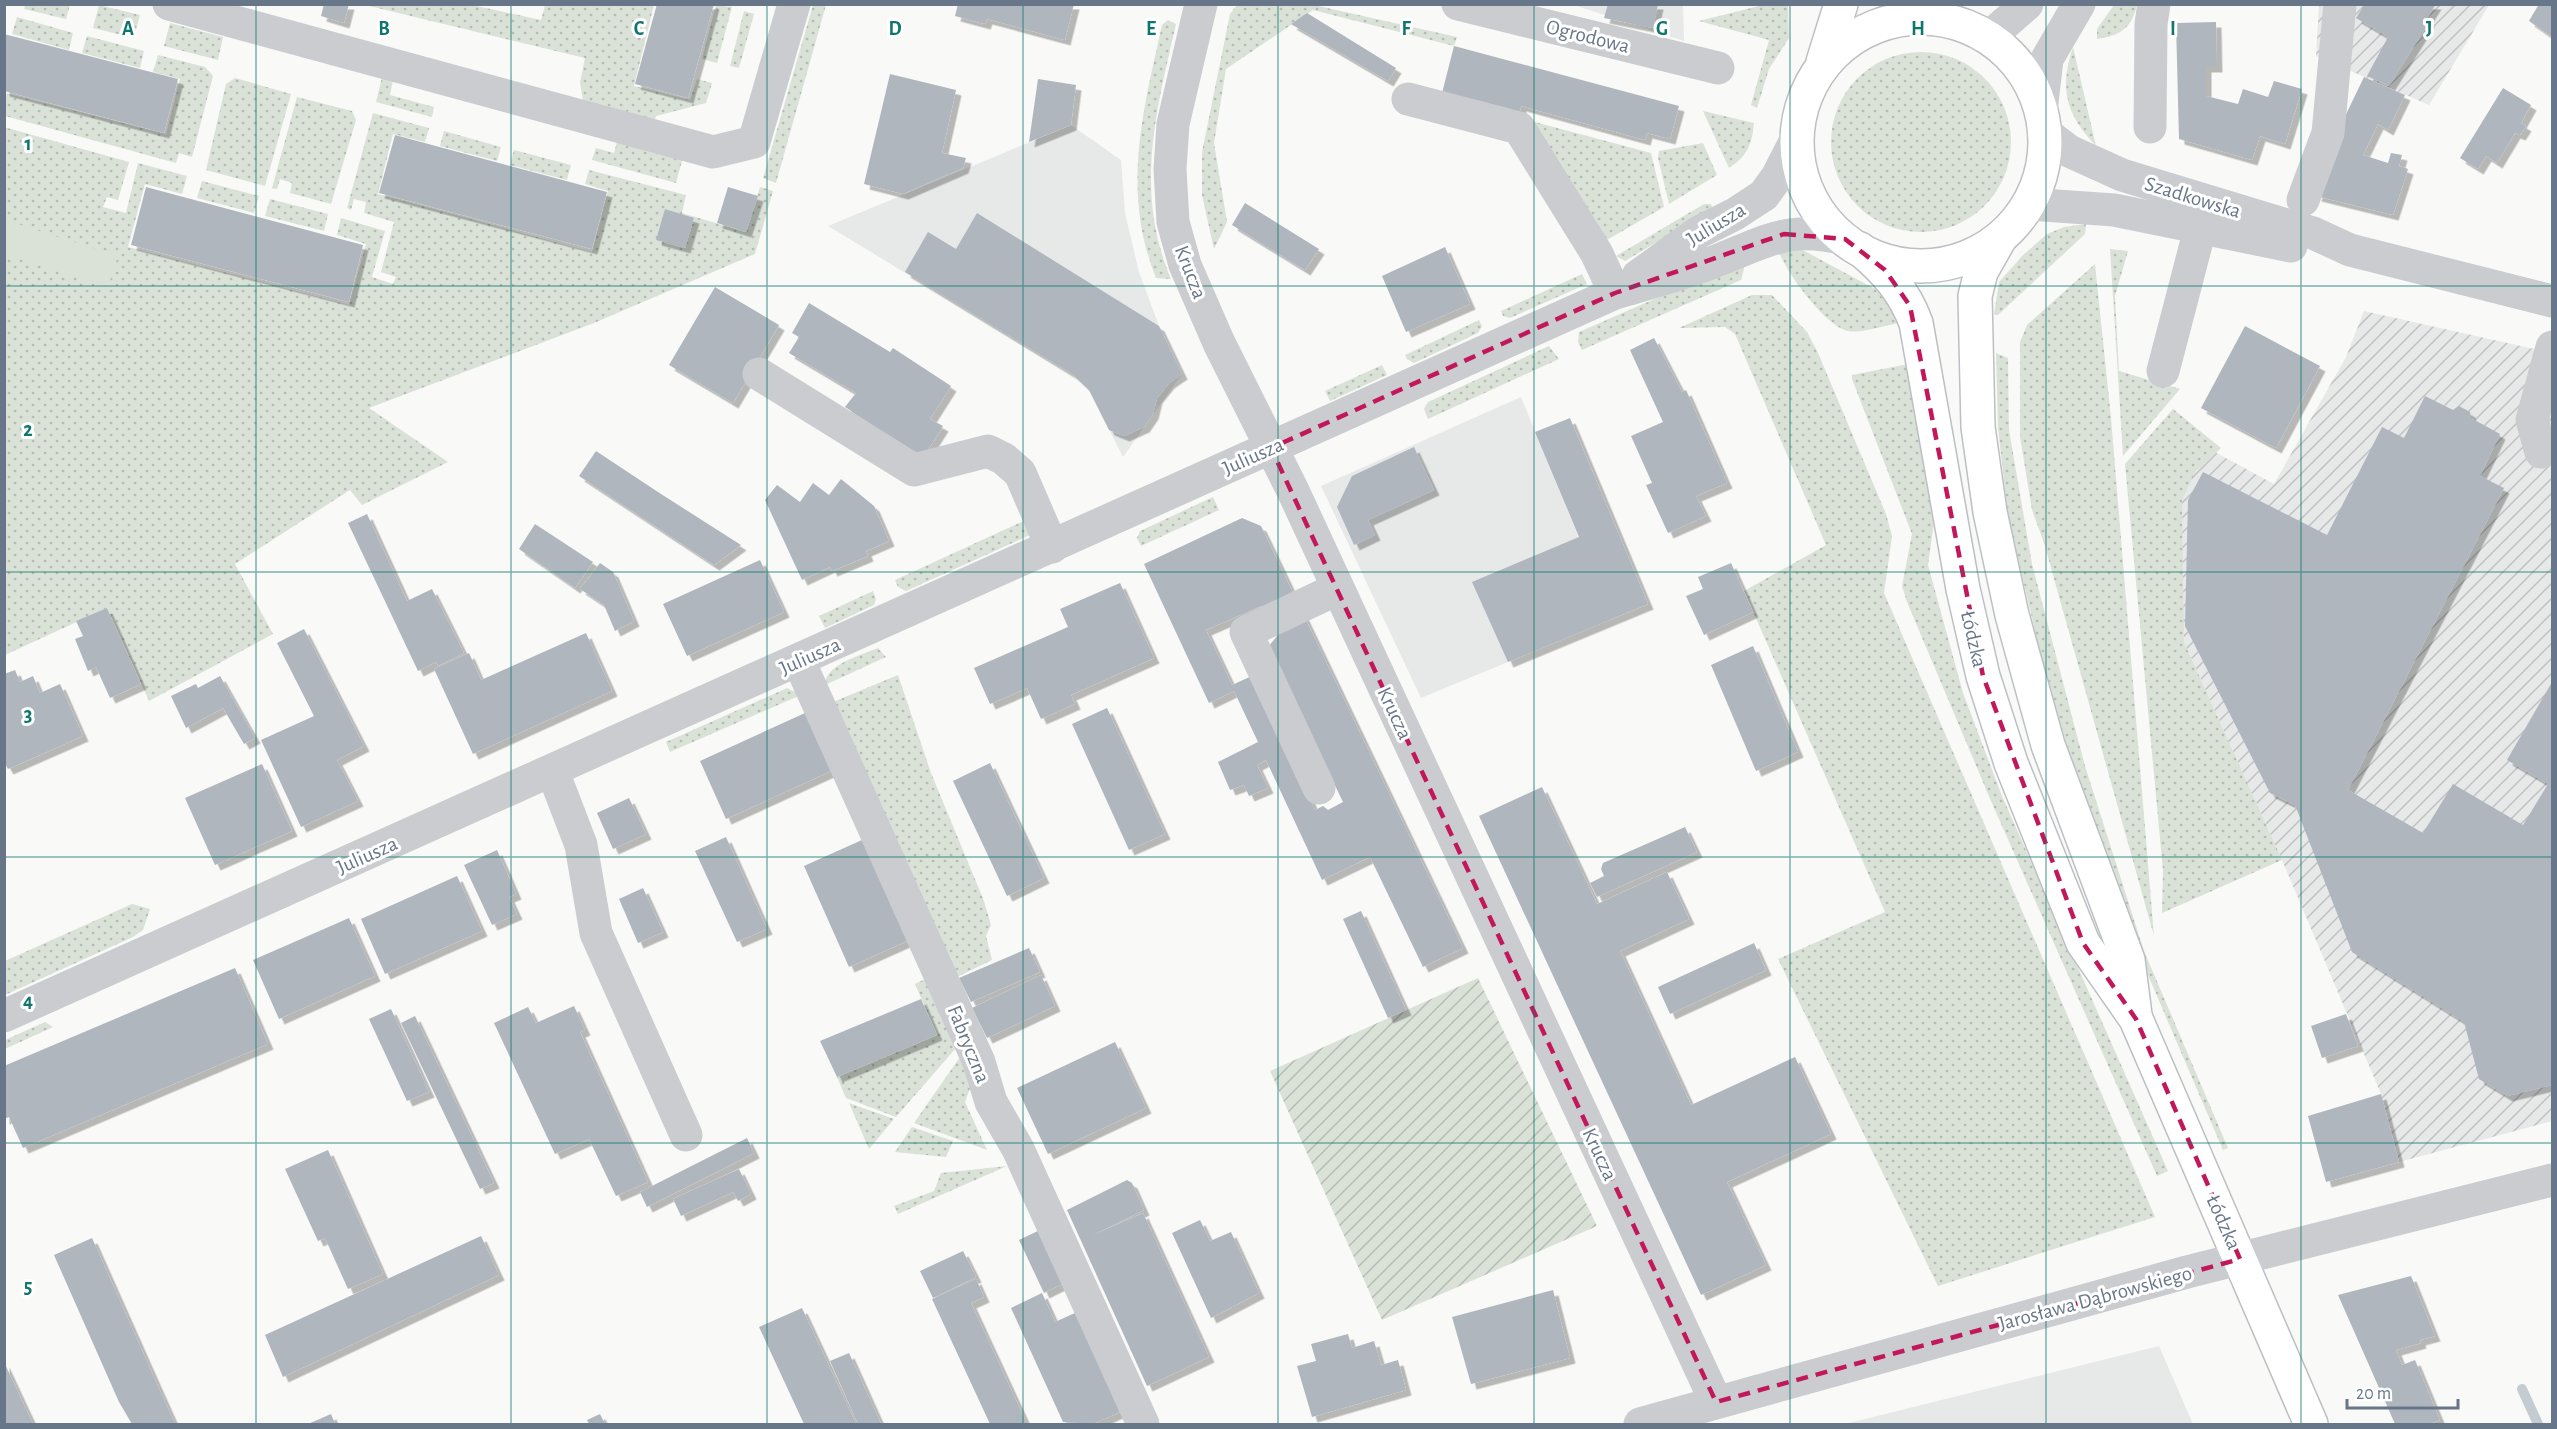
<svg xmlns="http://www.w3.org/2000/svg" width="2557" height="1429" viewBox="0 0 2557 1429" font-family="'Alegreya Sans',sans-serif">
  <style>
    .built { fill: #e7e8e8 }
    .industrial { fill: url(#industrial-furrows) }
    .grass { fill: url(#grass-dots) }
    .park { fill: #dae2d8 }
    .garden { fill: url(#garden-furrows) }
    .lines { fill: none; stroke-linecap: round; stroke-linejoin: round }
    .stream { stroke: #c4ccd2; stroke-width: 10 }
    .building { fill: #b0b6be; fill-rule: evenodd; filter: url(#shadow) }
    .major-casing { stroke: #bcbfc4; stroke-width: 36 }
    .minor { stroke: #caccd0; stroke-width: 33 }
    .major { stroke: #fff; stroke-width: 33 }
    .marked { fill: none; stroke: #c2185b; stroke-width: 4.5; stroke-dasharray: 12 8; stroke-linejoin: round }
    .grid { fill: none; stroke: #0f766e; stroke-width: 1.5; stroke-opacity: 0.55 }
    .labels { text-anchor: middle; stroke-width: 6; stroke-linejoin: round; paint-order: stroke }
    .street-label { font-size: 21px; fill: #687689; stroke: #fff }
    .grid-label { font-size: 20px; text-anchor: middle; font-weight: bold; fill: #0f766e; stroke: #fff; stroke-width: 6; stroke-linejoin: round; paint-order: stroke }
  </style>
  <defs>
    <pattern id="industrial-furrows" width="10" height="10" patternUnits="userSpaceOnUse" patternTransform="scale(1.5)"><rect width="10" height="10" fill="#e7e8e8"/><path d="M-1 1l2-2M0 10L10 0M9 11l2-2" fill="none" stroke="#bfc1c2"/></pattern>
    <pattern id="grass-dots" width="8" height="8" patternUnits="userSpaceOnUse" patternTransform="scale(1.5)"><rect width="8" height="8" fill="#dae2d8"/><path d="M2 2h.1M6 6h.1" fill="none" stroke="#b5bcb5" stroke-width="1.8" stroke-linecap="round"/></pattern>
    <pattern id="garden-furrows" width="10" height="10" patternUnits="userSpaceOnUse" patternTransform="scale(1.5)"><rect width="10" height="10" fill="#dae2d8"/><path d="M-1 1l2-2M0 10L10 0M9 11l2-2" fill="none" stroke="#b5bcb5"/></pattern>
    <filter id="shadow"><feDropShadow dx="5.5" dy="5.5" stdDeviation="0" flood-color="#0004"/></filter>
  </defs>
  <rect width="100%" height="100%" fill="#f9f9f7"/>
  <!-- built -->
  <g class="built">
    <polygon points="1574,5 1683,5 1684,41"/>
    <polygon points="1071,125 1121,160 1125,213 1139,272 1159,326 1182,374 1123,457 1089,390 1072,374 828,226"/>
    <polygon points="1521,397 1612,619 1421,698 1321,486"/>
    <polygon points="2159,1346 2193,1424 1845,1424"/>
  </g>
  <!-- industrial -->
  <g class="industrial">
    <polygon points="2319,5 2489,5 2429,105 2316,56"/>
    <polygon points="2364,311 2552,353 2552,1121 2399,1162 2381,1094 2282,860 2184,642 2157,447 2187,437 2274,484 2346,357"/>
  </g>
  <!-- grass -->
  <g class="grass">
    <polygon points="25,5 25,4 70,5 66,19 24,9"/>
    <polygon points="99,5 140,15 134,38 93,28"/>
    <polygon points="365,5 472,5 541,20 545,5 654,5 634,86 690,100 697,79 712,83 706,103 656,116 654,123 583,102 580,82 585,58"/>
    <polygon points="716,5 732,7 717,63 702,59"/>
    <polygon points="813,5 826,5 776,183 763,178"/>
    <polygon points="1237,5 1314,5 1457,37 1454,46 1313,10 1226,69 1214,143 1227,222 1214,249 1202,195 1202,152 1230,14"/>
    <polygon points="1763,5 1788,5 1789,38 1769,69 1757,108 1751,105 1769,40 1699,21"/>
    <path d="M 2114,5 L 2137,5 C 2131,29 2121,35 2097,39 L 2097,29 Z"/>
    <polygon points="744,11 754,14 739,68 730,66"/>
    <polygon points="17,17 73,33 69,50 12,34"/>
    <path d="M 1168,20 L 1176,24 C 1156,112 1134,191 1171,279 L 1156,278 C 1121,191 1143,112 1162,25 Z"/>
    <polygon points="170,23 223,37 218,60 164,46"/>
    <polygon points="87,36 144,51 140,68 82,53"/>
    <path d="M 2073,47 L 2096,146 C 2066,115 2059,89 2073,47 Z"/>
    <circle cx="1921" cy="142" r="90"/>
    <polygon points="158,55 205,67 213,76 192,157 179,153 176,163 5,116 5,93 166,134 180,79 153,72"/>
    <polygon points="382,77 393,80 390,95 434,107 432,117 376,102"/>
    <polygon points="235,78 291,94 265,186 206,170 226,84"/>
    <polygon points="297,97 352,111 356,120 331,204 290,193 292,183 280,179 277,189 272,188"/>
    <path d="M 1703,111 L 1754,123 C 1752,145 1747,156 1729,168 Z"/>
    <polygon points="373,113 429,128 425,142 393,134 378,194 592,252 608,191 585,184 589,170 686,195 682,213 746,232 760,187 773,191 755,254 594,323 369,408 448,462 362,505 350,490 235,564 273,634 149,701 107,608 5,655 4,127 129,162 118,200 107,197 103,207 126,213 138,163 187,176 182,194 145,184 128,247 349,305 366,244 337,235 341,218 385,231 372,277 393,284 396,277 381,272 394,222 364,213 366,202 354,199 351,210 347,208"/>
    <polygon points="1531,121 1651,153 1664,207 1605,241"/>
    <polygon points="444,131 501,147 497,161 440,146"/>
    <polygon points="618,138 683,157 676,183 592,160 596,148 614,153"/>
    <polygon points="1703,143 1717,175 1669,204 1658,158 1659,151"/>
    <polygon points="514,150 571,165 567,180 510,165"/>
    <polygon points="202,181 259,196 254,213 197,198"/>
    <polygon points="270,199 328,214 324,231 265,216"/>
    <polygon points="1704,204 1711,204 1713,209 1625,261 1616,256"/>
    <polygon points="2086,224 2085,234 1998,315 1994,314 1999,282 2023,255 2047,234 2064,227"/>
    <path d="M 1799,248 L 1875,289 L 1891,307 L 1899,323 C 1887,325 1858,334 1848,331 C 1825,326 1787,273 1779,252 Z"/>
    <polygon points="2110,249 2128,251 2115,296 2119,371 2180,389 2123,456"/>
    <polygon points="1741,261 1744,269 1741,280 1582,350 1578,342 1579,332"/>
    <polygon points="2095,264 2111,418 2154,936 2044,543 2032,510 2020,437 2020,342 2027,325"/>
    <polygon points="1582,274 1587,284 1510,318 1503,316 1501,311"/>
    <polygon points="1752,295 1772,295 1807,332 1818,353 1886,514 1892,536 1884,593 2155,1217 1938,1286 1778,959 1885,912 1744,591 1826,545 1735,334 1725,327 1679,328"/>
    <polygon points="1479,320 1482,326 1478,333 1414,363 1407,359 1405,355"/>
    <polygon points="1549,346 1559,359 1428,419 1424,409 1428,402"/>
    <polygon points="1996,353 2008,358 2009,430 2032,564 2085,766 2144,951 2228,1148 2223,1150 2139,954 2071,760 2039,648 2008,516 1998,428"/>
    <polygon points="1908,364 1934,522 1928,565 1963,693 2002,796 2168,1171 2157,1176 1991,801 1907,602 1902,586 1912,534 1852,379 1852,375"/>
    <polygon points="1382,365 1387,375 1330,401 1325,391"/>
    <polygon points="2173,409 2221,448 2195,472 2182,500 2184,642 2282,860 2162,913 2163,871 2125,464"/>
    <polygon points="1213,497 1219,510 1141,546 1137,538 1140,531"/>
    <polygon points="1030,518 1030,535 906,591 898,587 895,580"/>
    <polygon points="873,591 876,599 874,605 825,628 819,616"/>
    <path d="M 878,648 L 886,657 L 825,685 C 825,664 862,655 878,648 Z"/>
    <polygon points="898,675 931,773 984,901 991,925 986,936 992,960 955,978 833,702"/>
    <polygon points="787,688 801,695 670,752 666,742"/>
    <polygon points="132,904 150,909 143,930 133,937 5,995 5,961"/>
    <polygon points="925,979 956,1048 896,1117 846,1098 837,1077 937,1035 915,984"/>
    <polygon points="45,1022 53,1027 5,1049 5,1040"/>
    <polygon points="960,1057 972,1083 965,1102 987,1150 914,1123"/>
    <polygon points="849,1103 894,1119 869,1149"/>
    <polygon points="912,1127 953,1141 946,1157 895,1152"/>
    <polygon points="1007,1166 898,1214 894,1206 934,1191 941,1173"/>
  </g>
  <!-- park -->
  <polygon class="park" points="5,220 118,256 108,287 5,254"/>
  <!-- garden -->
  <polygon class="garden" points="1478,978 1597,1226 1382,1320 1270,1071"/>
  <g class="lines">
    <!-- stream -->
    <polyline class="stream" points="2522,1389 2538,1424"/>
  </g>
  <!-- building -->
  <g class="building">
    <polygon points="324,4 349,4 344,23 321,16"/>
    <polygon points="657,4 714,4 688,98 635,84"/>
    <polygon points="958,4 1074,4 1065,40 987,19 985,24 955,16"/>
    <polygon points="1608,4 1658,4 1653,28 1604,18"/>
    <polygon points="2365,4 2436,4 2426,20 2429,22 2389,86 2367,76 2388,37 2356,18"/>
    <polygon points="2539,4 2552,4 2552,37 2529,21"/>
    <polygon points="1307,13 1396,68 1388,81 1291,24"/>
    <polygon points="2216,22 2217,67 2206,67 2206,96 2238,104 2243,89 2268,97 2274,81 2302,89 2285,144 2260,136 2252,160 2179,139 2176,23"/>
    <polygon points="4,34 178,79 164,133 4,91"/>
    <polygon points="1454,46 1679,106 1670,139 1647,133 1645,140 1521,106 1518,118 1441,97"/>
    <polygon points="890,74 956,90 942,153 966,158 963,168 903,194 864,184"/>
    <polygon points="2364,77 2405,95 2388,130 2378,124 2363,155 2388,163 2391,153 2402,155 2399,166 2408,169 2393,215 2316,196 2336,135"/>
    <polygon points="1038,79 1076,85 1071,125 1029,142"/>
    <polygon points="2503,88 2531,105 2521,123 2526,126 2520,135 2515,133 2497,163 2486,156 2478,169 2460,158"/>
    <polygon points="395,135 607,192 592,249 379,193"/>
    <polygon points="146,187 363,245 349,302 131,245"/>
    <polygon points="728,187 758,196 746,232 717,223"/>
    <polygon points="1245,203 1319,249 1305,270 1232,225"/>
    <polygon points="665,209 694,218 685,248 656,240"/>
    <polygon points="977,213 1159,326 1182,374 1169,383 1157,398 1153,414 1144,427 1124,436 1109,430 1089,390 1072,374 905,272 928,232 956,249"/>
    <polygon points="1445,247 1470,304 1406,332 1382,276"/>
    <polygon points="715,287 779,325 733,403 669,365"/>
    <polygon points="809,303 890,352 893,348 951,386 930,419 943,426 923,458 845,407 856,393 789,353 799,337 792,333"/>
    <polygon points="2245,326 2320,366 2276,448 2201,408"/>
    <polygon points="1654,338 1682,392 1686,390 1727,483 1696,496 1706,516 1668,533 1646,485 1652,483 1631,436 1663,422 1630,350"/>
    <polygon points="2425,396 2453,410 2459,406 2470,412 2471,418 2500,434 2480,476 2504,488 2348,790 2423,833 2453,784 2523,825 2548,784 2507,760 2552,682 2552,1085 2507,1096 2479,1079 2464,1022 2352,952 2295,805 2270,793 2185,626 2188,500 2203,472 2327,535 2382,427 2404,438"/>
    <polygon points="1570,418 1648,604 1508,662 1472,582 1579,537 1535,432"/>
    <polygon points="1414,447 1434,490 1368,520 1375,535 1354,545 1337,507 1352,476"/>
    <polygon points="596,451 661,494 741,545 714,565 579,476"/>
    <polygon points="841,479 874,506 889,541 866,551 868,556 832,571 830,567 802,580 765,500 777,485 800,502 813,483 829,495"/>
    <polygon points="367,514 407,601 432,589 464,653 438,666 436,662 418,671 348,523"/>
    <path d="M 1242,518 L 1261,526 L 1463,948 L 1423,967 L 1370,857 L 1322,880 L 1266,760 L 1257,765 L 1268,788 L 1249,796 L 1244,785 L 1230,790 L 1218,762 L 1258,742 L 1234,691 L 1209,703 L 1144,564 ZM 1261,606 L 1277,636 L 1268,647 L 1343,802 L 1328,810 L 1323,806 L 1315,810 L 1254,675 L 1232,685 L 1206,630 Z"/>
    <polygon points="535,524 593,562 575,588 519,549"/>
    <polygon points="760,560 784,612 687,656 663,604"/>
    <polygon points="600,563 613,572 634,621 615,631 604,605 580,589"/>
    <polygon points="1731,563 1753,612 1704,635 1686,596 1703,589 1698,577"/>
    <polygon points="1120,583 1154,658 1071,695 1075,704 1041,719 1027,688 990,704 974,668 1068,627 1060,609"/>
    <polygon points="107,608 141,684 110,698 96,667 88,671 75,639 83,636 76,621"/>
    <polygon points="304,629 364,746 337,760 358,801 301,827 261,740 314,716 277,643"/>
    <polygon points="586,633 612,691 473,754 434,669 469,653 481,680"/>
    <polygon points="1753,646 1798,752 1756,771 1711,665"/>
    <polygon points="15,670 20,682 33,676 40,693 60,684 83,736 8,769 4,762 4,674"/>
    <polygon points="220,676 255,738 244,744 223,708 186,728 171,696 196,684 198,688"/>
    <polygon points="1107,708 1165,834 1129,850 1072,724"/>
    <polygon points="805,713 831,771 726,819 700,761"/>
    <polygon points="990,763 1044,878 1007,896 953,781"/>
    <polygon points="262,764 292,831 215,865 185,798"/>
    <polygon points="1542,787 1597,904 1667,872 1689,919 1620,951 1691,1105 1795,1057 1831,1134 1727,1182 1766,1265 1701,1295 1479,816"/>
    <polygon points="629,798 646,834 613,849 597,813"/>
    <polygon points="1685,827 1697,852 1597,897 1590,883 1604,876 1601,869 1603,863"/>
    <polygon points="726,837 767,929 737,942 695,851"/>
    <polygon points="862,840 907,941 849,967 804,866"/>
    <polygon points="497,850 516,894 509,897 517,914 492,925 464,865"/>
    <polygon points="457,876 482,931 385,974 361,919"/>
    <polygon points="643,888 663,932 638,943 619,899"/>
    <polygon points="1361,911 1406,1010 1388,1018 1343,919"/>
    <polygon points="349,918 375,976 279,1019 253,960"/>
    <polygon points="1754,943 1766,970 1670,1014 1658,987"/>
    <polygon points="1029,948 1040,972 971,1002 959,978"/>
    <polygon points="235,968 268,1044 23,1148 9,1117 4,1119 4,1066"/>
    <polygon points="1041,975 1055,1006 987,1038 972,1008"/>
    <polygon points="921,999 937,1035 837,1077 820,1041"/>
    <polygon points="574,1006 585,1030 580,1032 648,1182 616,1196 589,1139 555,1154 494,1023 528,1007 536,1023"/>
    <polygon points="391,1009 429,1092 407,1101 369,1019"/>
    <polygon points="2346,1014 2358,1046 2322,1058 2311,1026"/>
    <polygon points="415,1016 494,1183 480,1189 401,1023"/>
    <polygon points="1115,1042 1146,1108 1048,1154 1017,1088"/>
    <polygon points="2381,1094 2399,1162 2326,1182 2308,1116"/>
    <polygon points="747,1138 754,1153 647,1207 640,1192"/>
    <polygon points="328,1150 383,1274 348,1289 325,1238 318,1241 285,1169"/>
    <polygon points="739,1169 751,1194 738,1201 733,1192 681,1216 673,1199"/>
    <polygon points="1127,1180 1132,1183 1144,1210 1091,1236 1143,1213 1209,1357 1147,1386 1067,1210"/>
    <polygon points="1200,1220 1210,1241 1231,1232 1259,1293 1211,1318 1172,1233"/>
    <polygon points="1040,1230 1064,1283 1044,1293 1019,1240"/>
    <polygon points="481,1236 499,1275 283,1377 265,1335"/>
    <polygon points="92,1238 157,1384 175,1424 132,1424 119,1402 54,1255"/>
    <polygon points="963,1251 976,1277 933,1298 920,1271"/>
    <polygon points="2411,1276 2435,1336 2420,1340 2421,1343 2396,1350 2402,1365 2415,1360 2440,1420 2429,1424 2395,1424 2338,1295"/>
    <polygon points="976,1279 984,1297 971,1303 1027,1424 990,1424 932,1299"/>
    <polygon points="1553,1290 1570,1358 1471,1384 1452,1317"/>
    <polygon points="1042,1293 1055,1322 1075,1313 1120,1412 1093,1424 1063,1422 1011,1308"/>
    <polygon points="802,1308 856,1424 804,1424 759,1327"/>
    <polygon points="1348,1334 1352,1348 1374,1341 1381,1365 1398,1360 1406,1390 1312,1417 1297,1366 1316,1361 1311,1344"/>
    <polygon points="849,1353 881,1424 858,1424 830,1361"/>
    <polygon points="4,1362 33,1424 4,1424"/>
    <polygon points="331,1414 335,1424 308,1424"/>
    <polygon points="600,1414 605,1424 589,1424 587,1420"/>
  </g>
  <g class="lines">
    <defs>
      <g id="major">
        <circle cx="1921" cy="142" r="124"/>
        <polyline points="1823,62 1841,4"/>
        <polyline points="1999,240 1981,272 1975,296 1978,427 1990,512 2012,615 2048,745 2128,960 2135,1015"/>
        <path d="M 1860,249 C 1886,271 1904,291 1916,323 L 1963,589 L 1983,676 L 2011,763 L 2083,943 L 2136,1019 L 2311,1424"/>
      </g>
    </defs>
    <!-- major casing -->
    <use href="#major" class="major-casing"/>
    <!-- minor -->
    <g class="minor">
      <polyline points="169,4 713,152 754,142 794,4"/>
      <polyline points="1201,4 1173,124 1170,169 1173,222 1185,265 1219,343 1293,491 1716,1402"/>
      <polyline points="1458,4 1718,68"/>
      <polyline points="1981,35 1995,32 2027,4"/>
      <polyline points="1408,99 1519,128 1597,254 1615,293"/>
      <polyline points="2041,111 2047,59 2079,4"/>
      <polyline points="2150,127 2151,24 2154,4"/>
      <polyline points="2043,131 2069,151 2122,175 2313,233 2350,250 2552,301"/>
      <polyline points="2303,200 2328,133 2340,4"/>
      <polyline points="2028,204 2114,210 2291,246"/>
      <polyline points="1638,276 1699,232 1735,214 1764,195 1777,177 1797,138"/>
      <polyline points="2163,371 2206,206"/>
      <polyline points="759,374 914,470 988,451 1004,459 1020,473 1052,547"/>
      <polyline points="2541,452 2532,420 2552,347"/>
      <polyline points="799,661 979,1062 991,1102 1018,1149 1143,1424"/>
      <polyline points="553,772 581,845 596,933 686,1135"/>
      <polyline points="1319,788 1246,632 1337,589"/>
      <path d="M 4,1016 L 1615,293 C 1649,283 1684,274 1716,261 C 1768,241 1787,225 1845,239"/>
      <polyline points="1640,1424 2187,1272 2552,1180"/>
    </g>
    <!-- major -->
    <use href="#major" class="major"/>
  </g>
  <!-- marked area -->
  <path class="marked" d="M 1784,234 L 1845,239 L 1885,270 L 1910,306 L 1983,676 L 2083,943 L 2136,1019 L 2240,1259 L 1716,1402 L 1271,448 L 1615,293 Z"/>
  <!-- grid -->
  <path class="grid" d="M 256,4 L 256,1424M 511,4 L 511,1424M 767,4 L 767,1424M 1023,4 L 1023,1424M 1278,4 L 1278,1424M 1534,4 L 1534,1424M 1790,4 L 1790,1424M 2046,4 L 2046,1424M 2301,4 L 2301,1424M 4,286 L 2552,286M 4,572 L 2552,572M 4,857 L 2552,857M 4,1143 L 2552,1143"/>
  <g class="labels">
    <!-- street labels -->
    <g class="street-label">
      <text transform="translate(1588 36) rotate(14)" y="7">Ogrodowa</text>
      <text transform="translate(2193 197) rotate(17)" y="7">Szadkowska</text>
      <text transform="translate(1716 224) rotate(-31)" y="7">Juliusza</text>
      <text transform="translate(1191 272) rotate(69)" y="7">Krucza</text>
      <text transform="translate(1253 456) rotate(-24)" y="7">Juliusza</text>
      <text transform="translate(1974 639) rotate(77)" y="7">Łódzka</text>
      <text transform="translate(810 656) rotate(-24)" y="7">Juliusza</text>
      <text transform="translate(1395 713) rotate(65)" y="7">Krucza</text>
      <text transform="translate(367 855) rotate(-24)" y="7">Juliusza</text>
      <text transform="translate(969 1044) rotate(68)" y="7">Fabryczna</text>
      <text transform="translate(1600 1154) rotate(65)" y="7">Krucza</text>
      <text transform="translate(2224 1222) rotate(66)" y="7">Łódzka</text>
      <text transform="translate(2095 1298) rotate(-15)" y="7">Jarosława Dąbrowskiego</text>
    </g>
  </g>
  <g class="grid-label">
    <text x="128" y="35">A</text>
    <text x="384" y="35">B</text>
    <text x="639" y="35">C</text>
    <text x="895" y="35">D</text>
    <text x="1151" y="35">E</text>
    <text x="1406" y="35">F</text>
    <text x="1662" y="35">G</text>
    <text x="1918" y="35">H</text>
    <text x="2173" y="35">I</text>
    <text x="2429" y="35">J</text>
    <text x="28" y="150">1</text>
    <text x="28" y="436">2</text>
    <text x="28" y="721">3</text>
    <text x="28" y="1007">4</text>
    <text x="28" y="1293">5</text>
  </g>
  <!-- border -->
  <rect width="2557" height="1429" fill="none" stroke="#687689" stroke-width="12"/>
  <!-- scale -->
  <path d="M2347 1399v9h111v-9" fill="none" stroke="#687689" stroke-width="3"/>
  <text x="2356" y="1399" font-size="18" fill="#687689" stroke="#ffffff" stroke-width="4.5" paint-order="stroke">20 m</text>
</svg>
